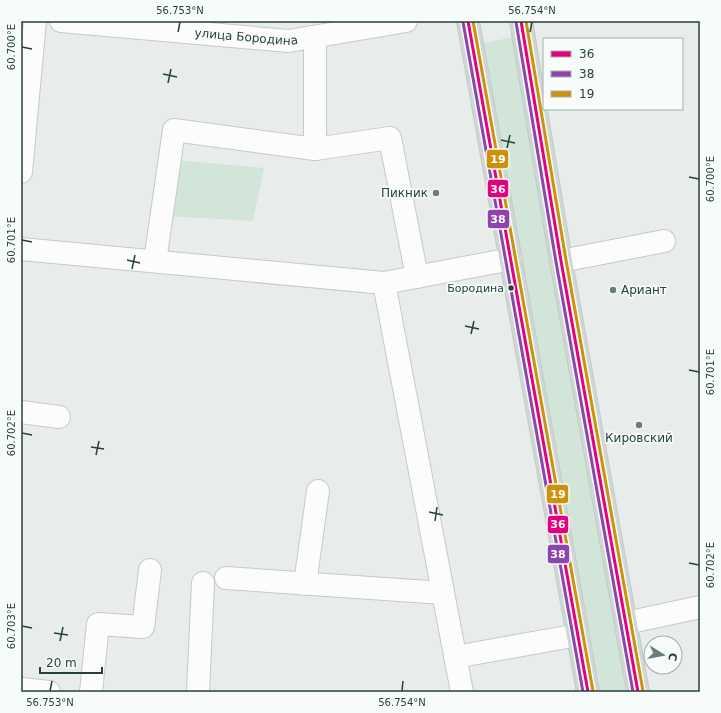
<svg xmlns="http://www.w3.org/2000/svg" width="721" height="713" viewBox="0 0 721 713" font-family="'DejaVu Sans',sans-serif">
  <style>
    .green { fill: #d1e6d8 }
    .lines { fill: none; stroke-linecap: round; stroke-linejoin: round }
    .minor-casing { stroke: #c5cac8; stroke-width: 24 }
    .major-casing { stroke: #c3ccc9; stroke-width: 24 }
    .minor { stroke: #fcfcfc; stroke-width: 22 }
    .major { stroke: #cfd7d5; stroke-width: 22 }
    .bus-1-casing { stroke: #f7fbf9; stroke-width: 6 }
    .bus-2-casing { stroke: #f7fbf9; stroke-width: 6 }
    .bus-3-casing { stroke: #f7fbf9; stroke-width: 6 }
    .bus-1 { stroke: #e5007d; stroke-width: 3 }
    .bus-2 { stroke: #8e44ad; stroke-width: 3 }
    .bus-3 { stroke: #cd920c; stroke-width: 3 }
    .ticks { fill: none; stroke: #24423a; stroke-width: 1.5 }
    .poi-dot { fill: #697e78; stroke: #f7fbf9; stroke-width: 1.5 }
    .bus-dot { fill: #24423a; stroke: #f7fbf9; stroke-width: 1.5 }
    .labels { text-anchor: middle; stroke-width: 3.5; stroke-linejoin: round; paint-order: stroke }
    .bus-label { font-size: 11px; fill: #24423a; stroke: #f7fbf9; text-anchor: end }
    .street-label { font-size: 12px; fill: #24423a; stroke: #f7fbf9 }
    .poi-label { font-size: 12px; fill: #24423a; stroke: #f7fbf9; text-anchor: end }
    .line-badge { stroke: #f7fbf9; stroke-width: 1.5 }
    .badge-label { font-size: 11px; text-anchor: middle; font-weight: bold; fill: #fff }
    .neatline { fill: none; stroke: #24423a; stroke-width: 1.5 }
    .ticks-label { font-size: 10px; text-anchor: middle; fill: #24423a }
  </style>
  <rect width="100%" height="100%" fill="#e8edeb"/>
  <!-- green -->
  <g class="green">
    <polygon points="512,37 628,692 594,692 480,44"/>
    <polygon points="176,160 264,168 253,221 165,216"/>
  </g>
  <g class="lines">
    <defs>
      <g id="minor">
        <path id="s1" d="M 61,21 L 289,41 L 406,21"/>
        <polyline points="315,38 315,149"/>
        <polyline points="21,172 35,21"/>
        <polyline points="21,249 384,283 511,259"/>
        <polyline points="155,261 174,130 315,149 390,138 417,277"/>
        <polyline points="561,261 664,241"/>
        <polyline points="384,283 462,692"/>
        <polyline points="21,412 59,417"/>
        <polyline points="226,578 443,593"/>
        <polyline points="305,584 318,491"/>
        <polyline points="626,623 700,607"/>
        <polyline points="455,657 578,635"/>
        <polyline points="21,689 49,692"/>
        <polyline points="91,692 98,624 143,627 150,570"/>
        <polyline points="198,692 203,583"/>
      </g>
      <g id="major">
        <polyline points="468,21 588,692"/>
        <polyline points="521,21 561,261 638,692"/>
      </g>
    </defs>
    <!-- minor casing -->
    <use href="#minor" class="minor-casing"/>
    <!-- major casing -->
    <use href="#major" class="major-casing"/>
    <!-- minor -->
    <use href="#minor" class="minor"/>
    <!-- major -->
    <use href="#major" class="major"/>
    <defs>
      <g id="bus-1">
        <polyline points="468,21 588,692"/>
        <polyline points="521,21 561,261 638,692"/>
      </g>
      <g id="bus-2">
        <polyline points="463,22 583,692"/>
        <polyline points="516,22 556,262 633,692"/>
      </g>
      <g id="bus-3">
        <polyline points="473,21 593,691"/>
        <polyline points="526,21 566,260 643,691"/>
      </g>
    </defs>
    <!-- bus-1 casing -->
    <use href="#bus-1" class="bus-1-casing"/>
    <!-- bus-2 casing -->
    <use href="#bus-2" class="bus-2-casing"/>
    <!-- bus-3 casing -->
    <use href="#bus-3" class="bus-3-casing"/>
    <!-- bus-1 -->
    <use href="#bus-1" class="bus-1"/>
    <!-- bus-2 -->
    <use href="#bus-2" class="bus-2"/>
    <!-- bus-3 -->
    <use href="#bus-3" class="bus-3"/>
  </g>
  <!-- ticks -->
  <path class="ticks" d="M 178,32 L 180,22M 530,32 L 532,22M 22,47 L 32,49M 163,74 L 177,77M 168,83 L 171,69M 501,140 L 515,143M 507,148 L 510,135M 689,177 L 699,179M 22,240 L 32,242M 127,260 L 140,263M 132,269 L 135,255M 465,326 L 479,329M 471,334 L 474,321M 689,370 L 699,372M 22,433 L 32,435M 91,447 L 104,449M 96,455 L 99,441M 429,512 L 443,515M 435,521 L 437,507M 689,563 L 699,565M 22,626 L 32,628M 54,633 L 68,635M 60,641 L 63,627M 50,691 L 52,681M 402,691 L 403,681"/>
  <!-- markers -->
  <g class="poi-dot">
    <circle cx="436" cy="193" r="4"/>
    <circle cx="613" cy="290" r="4"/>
    <circle cx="639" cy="425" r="4"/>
  </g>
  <circle class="bus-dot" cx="511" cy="288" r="3.5"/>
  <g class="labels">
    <!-- bus labels -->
    <g class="bus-label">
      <text x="504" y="292">Бородина</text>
    </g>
    <!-- street labels -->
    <g class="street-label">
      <text dy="4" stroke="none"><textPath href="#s1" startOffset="186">улица Бородина</textPath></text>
    </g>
    <!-- poi labels -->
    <g class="poi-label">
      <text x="428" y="197">Пикник</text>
      <text x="621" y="294" text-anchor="start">Ариант</text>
      <text x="639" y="442" text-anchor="middle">Кировский</text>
    </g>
  </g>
  <g class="line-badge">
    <rect x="486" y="149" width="23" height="20" rx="4" fill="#cd920c"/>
    <rect x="487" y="179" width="22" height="19" rx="4" fill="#e5007d"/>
    <rect x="487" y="209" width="23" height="20" rx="4" fill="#8e44ad"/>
    <rect x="546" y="484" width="23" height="20" rx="4" fill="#cd920c"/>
    <rect x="547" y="515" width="22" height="19" rx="4" fill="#e5007d"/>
    <rect x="547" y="544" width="23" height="20" rx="4" fill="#8e44ad"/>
  </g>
  <g class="badge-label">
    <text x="498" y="163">19</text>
    <text x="498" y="193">36</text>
    <text x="498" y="223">38</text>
    <text x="558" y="498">19</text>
    <text x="558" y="528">36</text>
    <text x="558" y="558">38</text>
  </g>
  <!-- border -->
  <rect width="721" height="713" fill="none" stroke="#f7fbf9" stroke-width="44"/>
  <!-- legend -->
  <rect x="543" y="38" width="140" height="72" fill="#f7fbf9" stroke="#a3b1ad"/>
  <rect x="551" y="51" width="20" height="6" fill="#e5007d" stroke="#a3b1ad"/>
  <text x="579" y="58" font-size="12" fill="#24423a">36</text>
  <rect x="551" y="71" width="20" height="6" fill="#8e44ad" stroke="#a3b1ad"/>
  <text x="579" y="78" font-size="12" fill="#24423a">38</text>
  <rect x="551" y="91" width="20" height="6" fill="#cd920c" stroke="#a3b1ad"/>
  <text x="579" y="98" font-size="12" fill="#24423a">19</text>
  <!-- north arrow -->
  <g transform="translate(663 655) rotate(101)"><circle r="19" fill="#f7fbf9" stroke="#a3b1ad"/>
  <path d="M0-3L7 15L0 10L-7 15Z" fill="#697e78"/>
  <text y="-6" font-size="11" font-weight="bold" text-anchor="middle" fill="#24423a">С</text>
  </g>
  <!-- scale -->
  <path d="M40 667v6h62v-6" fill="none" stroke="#24423a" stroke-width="2"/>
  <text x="46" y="667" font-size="12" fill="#24423a" stroke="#f7fbf9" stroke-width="3" paint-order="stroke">20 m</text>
  <rect x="22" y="22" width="677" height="669" class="neatline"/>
  <g class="ticks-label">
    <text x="180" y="14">56.753°N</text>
    <text x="532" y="14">56.754°N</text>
    <text transform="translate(11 47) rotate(-90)" y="4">60.700°E</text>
    <text transform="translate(710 179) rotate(-90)" y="4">60.700°E</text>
    <text transform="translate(11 240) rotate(-90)" y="4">60.701°E</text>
    <text transform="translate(710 372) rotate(-90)" y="4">60.701°E</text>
    <text transform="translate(11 433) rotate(-90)" y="4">60.702°E</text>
    <text transform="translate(710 565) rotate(-90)" y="4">60.702°E</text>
    <text transform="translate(11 626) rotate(-90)" y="4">60.703°E</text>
    <text x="50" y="706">56.753°N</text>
    <text x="402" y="706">56.754°N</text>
  </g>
</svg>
